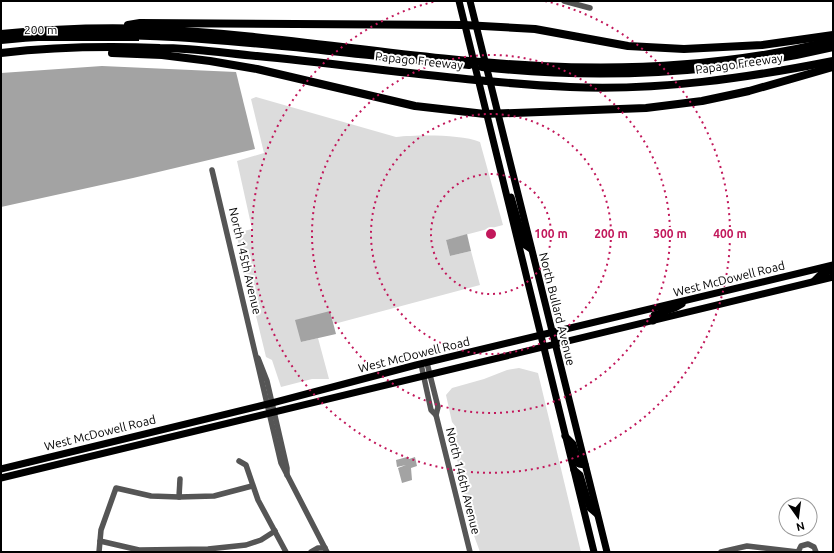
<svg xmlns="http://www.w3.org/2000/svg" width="834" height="553" viewBox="0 0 834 553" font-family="Ubuntu,sans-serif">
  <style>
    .green { fill: #dcdcdc }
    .water { fill: #a3a3a3 }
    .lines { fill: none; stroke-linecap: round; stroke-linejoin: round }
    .minor { stroke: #555; stroke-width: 5.5 }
    .major { stroke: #000; stroke-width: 7 }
    .highway { stroke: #000; stroke-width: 8 }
    .ring { fill: none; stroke: #c2185b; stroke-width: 2; stroke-dasharray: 2 4 }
    .labels { text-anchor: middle; stroke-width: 4; stroke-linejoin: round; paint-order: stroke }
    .street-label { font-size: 12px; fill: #000; stroke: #fff }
    .centre { fill: #c2185b; stroke: #fff; stroke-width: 2 }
    .ring-label { font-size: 12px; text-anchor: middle; font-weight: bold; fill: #c2185b; stroke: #fff; stroke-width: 4; stroke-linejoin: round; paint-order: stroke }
  </style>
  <rect width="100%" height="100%" fill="#fff"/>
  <!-- green -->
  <g class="green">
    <path d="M 256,97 L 396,137 C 417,135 460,134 480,142 L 503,225 L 446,240 L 450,256 L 471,251 L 480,285 L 334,324 L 330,311 L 301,342 L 318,338 L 329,379 L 312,379 L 281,387 L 272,360 L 266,357 L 236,233 L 252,229 L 237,161 L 264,153 L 251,99 Z"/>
    <polygon points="519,368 538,373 581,552 480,552 469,522 460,479 462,473 452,447 457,433 456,427 452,422 446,395 452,388 484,379 507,370"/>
  </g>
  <!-- water -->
  <g class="water">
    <polygon points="102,66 236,72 255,149 133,178 1,207 1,73"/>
    <polygon points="467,234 471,251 450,256 446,240"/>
    <polygon points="330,311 336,334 301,342 295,320"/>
    <polygon points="407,457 409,459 415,457 417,466 411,468 412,480 402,483 398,468 406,465 397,467 396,460"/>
  </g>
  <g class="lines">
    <!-- minor -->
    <g class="minor">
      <polyline points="564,1 590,8"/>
      <polyline points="212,170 281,463 327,552"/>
      <polyline points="258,358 267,381 287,468 287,475"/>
      <polyline points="427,363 438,407 436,415"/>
      <polyline points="421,364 431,410 436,415 470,552"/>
      <polyline points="239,461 246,465 258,500 286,552"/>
      <polyline points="179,497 180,479"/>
      <polyline points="100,541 139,550 208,549 246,545 261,540 275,531"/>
      <polyline points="99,552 101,530 116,488 151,496 179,497 214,496 252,486"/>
      <polyline points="311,552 318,548 325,548"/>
      <polyline points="721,552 747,546 798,552"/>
      <polyline points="798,552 801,546 808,544 814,547 816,552"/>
    </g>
    <!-- major -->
    <g class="major">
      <polyline points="459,1 594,552"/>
      <polyline points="470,1 607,552"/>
      <polyline points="511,197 525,245 531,249"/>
      <polyline points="814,281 821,274 833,270"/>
      <polyline points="653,321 654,315 675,308 682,304"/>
      <polyline points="565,436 573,444 579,464 585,465"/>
      <polyline points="1,469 272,403 416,365 833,265"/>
      <polyline points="574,470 580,475 590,508 597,514"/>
      <polyline points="1,478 833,277"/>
    </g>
    <!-- highway -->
    <g class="highway">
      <polyline points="128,25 140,23 464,25 535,29 628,46 684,49 762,45 833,35"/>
      <path d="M 1,34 C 51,29 102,27 152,29 C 282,35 411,60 541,66 C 639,71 738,64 833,41"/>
      <path d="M 1,40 C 107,29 207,38 312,49 C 364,55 416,59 469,65"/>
      <path d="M 1,53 C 53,47 108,46 160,48 C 193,48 225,53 257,56 C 361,66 465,82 570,87 C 658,91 747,78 833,61"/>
      <polyline points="112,53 162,55 210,61 257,69 415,106 485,114 646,108 702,101 749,91 833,67"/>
      <path d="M 482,67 C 598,80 719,74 833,47"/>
    </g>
  </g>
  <!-- distance rings -->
  <g class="ring">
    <circle cx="491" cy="234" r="60"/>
    <circle cx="491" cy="234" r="120"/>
    <circle cx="491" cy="234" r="179"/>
    <path d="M545 1A239 239 0 1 1 437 1"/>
  </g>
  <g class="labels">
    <!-- street labels -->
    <g class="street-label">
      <text transform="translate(419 61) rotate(6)" y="4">Papago Freeway</text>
      <text transform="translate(739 64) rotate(-8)" y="4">Papago Freeway</text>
      <text transform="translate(245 261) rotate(77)" y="4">North 145th Avenue</text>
      <text transform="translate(729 279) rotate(-14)" y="4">West McDowell Road</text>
      <text transform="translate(557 309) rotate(76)" y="4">North Bullard Avenue</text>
      <text transform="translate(414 355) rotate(-14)" y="4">West McDowell Road</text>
      <text transform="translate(100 433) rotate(-14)" y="4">West McDowell Road</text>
      <text transform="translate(463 481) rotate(76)" y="4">North 146th Avenue</text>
    </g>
  </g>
  <circle cx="491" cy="234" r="6" class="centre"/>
  <g class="ring-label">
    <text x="551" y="238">100 m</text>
    <text x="611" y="238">200 m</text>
    <text x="670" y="238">300 m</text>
    <text x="730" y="238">400 m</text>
  </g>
  <!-- border -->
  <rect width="834" height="553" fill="none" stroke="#000000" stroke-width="4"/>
  <!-- north arrow -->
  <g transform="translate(798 517) rotate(166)"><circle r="19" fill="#ffffff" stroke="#999999"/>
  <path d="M0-3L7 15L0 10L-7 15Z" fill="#000000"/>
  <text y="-6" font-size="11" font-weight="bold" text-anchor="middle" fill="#000000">N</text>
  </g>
  <!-- scale -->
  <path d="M18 34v6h120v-6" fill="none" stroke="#000000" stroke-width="2"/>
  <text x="24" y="34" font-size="12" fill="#000000" stroke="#ffffff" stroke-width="3" paint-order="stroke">200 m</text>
</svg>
